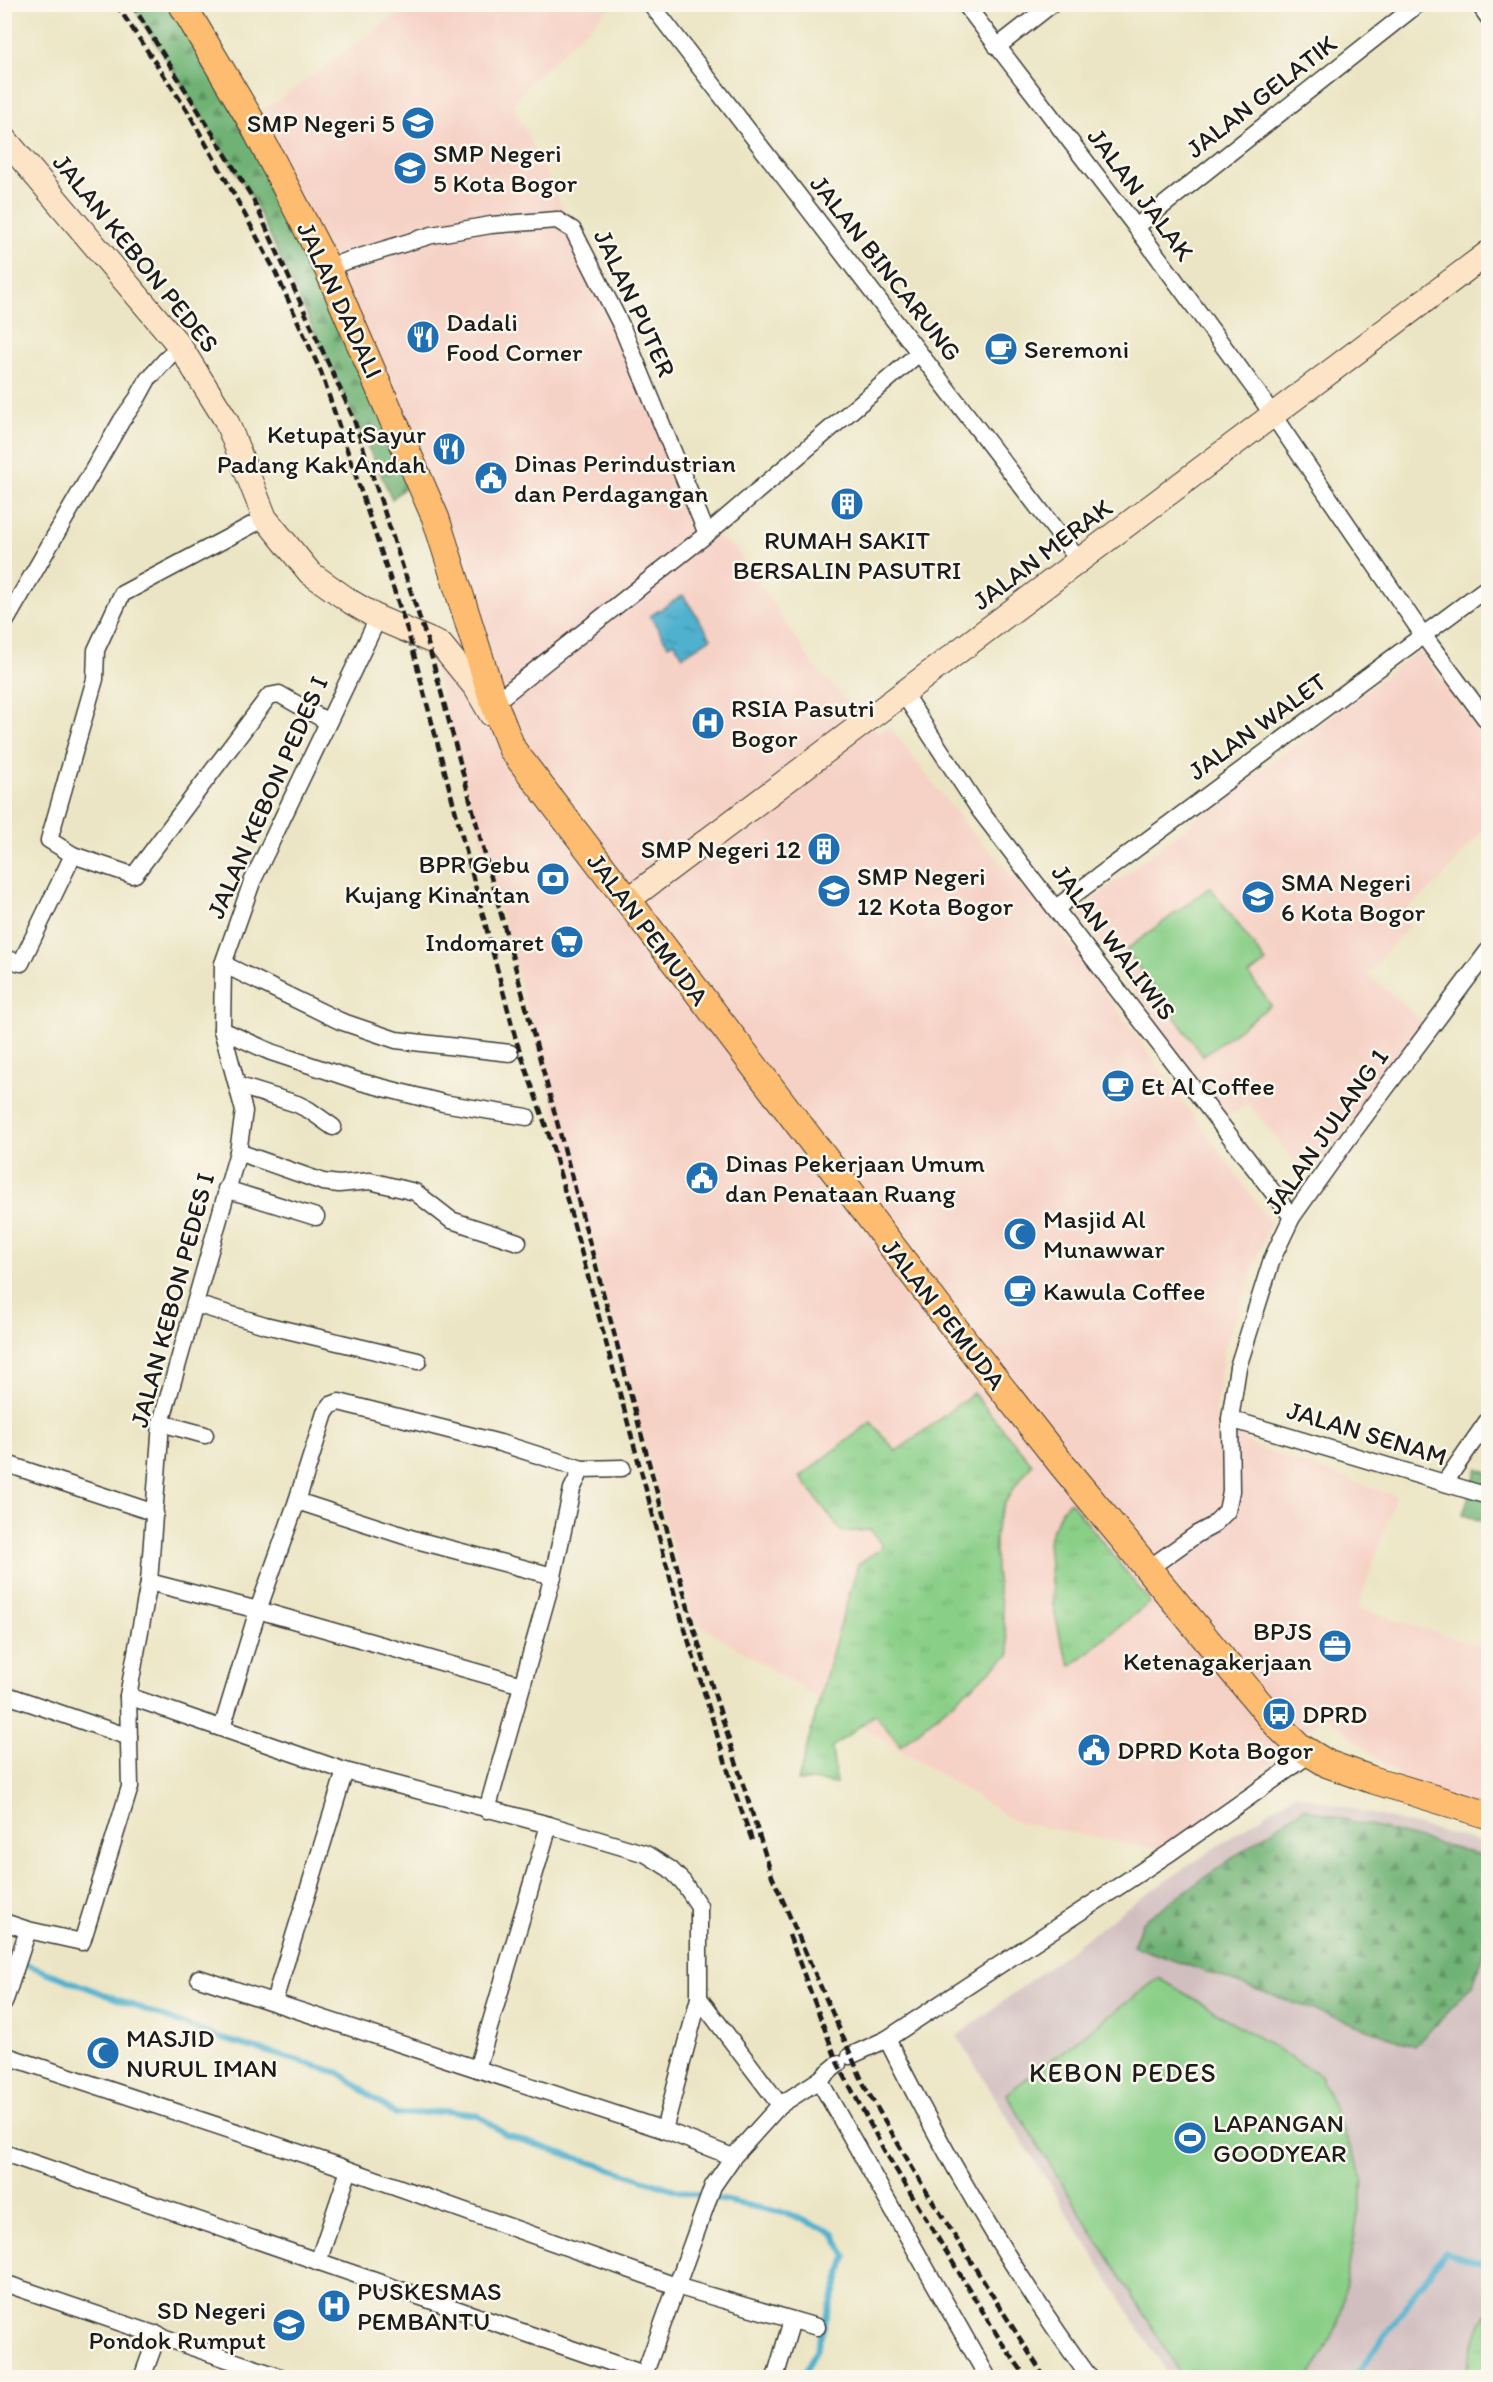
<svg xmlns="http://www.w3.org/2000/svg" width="1493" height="2382" viewBox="0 0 1493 2382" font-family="Itim,sans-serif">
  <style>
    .built { fill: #f6d1c5 }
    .industrial { fill: #d1bfbf }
    .grass { fill: url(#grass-tufts); stroke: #537652; stroke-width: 1.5 }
    .forest { fill: url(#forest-firs); stroke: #466748; stroke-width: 1.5 }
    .garden { fill: #8acf88; stroke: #537652; stroke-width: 1.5 }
    .water { fill: url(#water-ripples); stroke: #366675; stroke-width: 1.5 }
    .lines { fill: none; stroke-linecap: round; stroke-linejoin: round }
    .stream { stroke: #4fb1ce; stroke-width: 6 }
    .street-casing { stroke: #3b3a35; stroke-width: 19 }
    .secondary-casing { stroke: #3b3a35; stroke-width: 26 }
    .primary-casing { stroke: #3b3a35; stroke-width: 29 }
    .street { stroke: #fff; stroke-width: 16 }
    .secondary { stroke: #fee4c6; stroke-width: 24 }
    .primary { stroke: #fdbc70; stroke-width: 27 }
    .rail { stroke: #1c1c1c; stroke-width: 4.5; stroke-dasharray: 9 4.5; stroke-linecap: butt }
    .labels { text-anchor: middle; stroke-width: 5; stroke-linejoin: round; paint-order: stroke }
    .street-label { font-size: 26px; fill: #1c1c1c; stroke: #fbf7ec }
    .poi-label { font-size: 26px; fill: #1c1c1c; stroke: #fbf7ec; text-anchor: start }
    .neighbourhood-label { font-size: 27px; letter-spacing: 1.5px; fill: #1c1c1c; stroke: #fbf7ec }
  </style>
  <defs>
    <pattern id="grass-tufts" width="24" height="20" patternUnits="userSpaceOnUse" patternTransform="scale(1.5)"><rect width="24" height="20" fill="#8acf88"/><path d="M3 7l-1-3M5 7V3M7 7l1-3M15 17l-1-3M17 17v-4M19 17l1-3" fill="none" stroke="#76b175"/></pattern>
    <pattern id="forest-firs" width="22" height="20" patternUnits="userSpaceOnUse" patternTransform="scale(1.5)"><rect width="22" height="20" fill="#6fb274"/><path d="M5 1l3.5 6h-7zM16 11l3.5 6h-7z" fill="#5a905e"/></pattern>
    <pattern id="water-ripples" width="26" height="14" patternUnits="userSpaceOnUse" patternTransform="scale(1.5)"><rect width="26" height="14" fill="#4fb1ce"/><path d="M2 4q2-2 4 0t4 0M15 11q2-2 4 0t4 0" fill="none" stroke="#418fa6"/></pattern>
  </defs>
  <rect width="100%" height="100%" fill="#fbf7ec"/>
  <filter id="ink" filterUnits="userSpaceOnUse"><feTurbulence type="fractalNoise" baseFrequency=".0167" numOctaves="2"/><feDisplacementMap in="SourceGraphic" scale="12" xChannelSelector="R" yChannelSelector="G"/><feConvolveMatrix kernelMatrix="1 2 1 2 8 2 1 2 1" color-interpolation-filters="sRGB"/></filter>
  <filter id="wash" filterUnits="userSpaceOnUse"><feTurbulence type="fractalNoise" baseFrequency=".008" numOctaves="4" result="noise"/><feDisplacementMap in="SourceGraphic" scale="24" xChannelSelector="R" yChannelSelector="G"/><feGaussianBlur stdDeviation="1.35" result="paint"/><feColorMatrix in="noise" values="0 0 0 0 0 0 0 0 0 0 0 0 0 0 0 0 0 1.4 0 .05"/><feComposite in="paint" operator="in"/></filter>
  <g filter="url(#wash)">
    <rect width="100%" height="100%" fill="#ece5c5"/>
    <!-- built -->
    <g class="built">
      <polygon points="411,5 613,5 529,83 513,104 573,230 706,531 735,548 816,668 879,734 889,726 967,827 1048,913 1270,1222 1224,1349 1215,1414 1253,1446 1396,1496 1358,1608 1488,1649 1488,1816 1428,1799 1324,1714 1171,1852 1016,1822 692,1620 427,640 441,645 454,639 464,627 467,610 249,117 274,103"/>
      <polygon points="1419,650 1488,743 1488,824 1439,882 1402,912 1411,924 1367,974 1428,1026 1307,1178 1249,1104 1225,1118 1077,911"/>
    </g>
    <!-- industrial -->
    <polygon class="industrial" points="1295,1794 1488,1844 1488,2377 1169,2377 957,2036 1126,1908"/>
    <!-- grass -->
    <g class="grass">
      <path d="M 973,1393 L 1032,1464 C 1019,1481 1004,1499 998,1520 C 988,1554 1004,1618 1010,1654 L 901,1746 L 875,1715 L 832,1747 L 836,1784 L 819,1781 L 798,1781 L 826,1675 L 858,1564 L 883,1547 L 871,1530 L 842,1532 L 800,1477 L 871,1422 L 896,1451 L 916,1437 Z"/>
      <polygon points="1070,1501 1150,1602 1071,1666 1061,1641 1053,1605 1048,1541 1061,1511"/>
      <polygon points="1488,2312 1488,2377 1464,2377 1479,2327"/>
    </g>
    <!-- forest -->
    <g class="forest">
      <polygon points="132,5 181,5 418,476 392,499 252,197"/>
      <polygon points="1477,1468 1488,1472 1488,1523 1463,1515"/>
      <polygon points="1303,1808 1488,1857 1488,1938 1473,1985 1415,2046 1133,1946 1142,1922"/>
    </g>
    <!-- garden -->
    <g class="garden">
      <polygon points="1210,887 1266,962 1249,975 1271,1005 1203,1056 1126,950"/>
      <polygon points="1159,1978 1320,2075 1364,2181 1339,2323 1310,2377 1183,2377 1006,2094"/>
    </g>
    <!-- water -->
    <polygon class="water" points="683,595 711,638 683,656 674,642 668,645 650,616"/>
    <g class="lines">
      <!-- stream -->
      <g class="stream">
        <polyline points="4,1956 219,2038 340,2073 396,2115 446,2111 478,2115 506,2135 679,2191 789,2214 834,2233 846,2257 817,2348 802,2378"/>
        <polyline points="1354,2378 1445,2252 1485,2264"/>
      </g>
    </g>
  </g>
  <g filter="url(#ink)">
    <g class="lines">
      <defs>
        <g id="street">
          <polyline points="651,4 1080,562"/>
          <polyline points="965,4 1136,227 1257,392 1423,635 1488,722"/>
          <polyline points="1479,4 1488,17"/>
          <polyline points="997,47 1052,4"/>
          <polyline points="1136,227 1418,4"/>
          <polyline points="327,267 432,235 491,225 557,220 573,230 621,325 707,534"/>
          <polyline points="154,373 179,345"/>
          <polyline points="4,624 122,420 137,399 148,379"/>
          <polyline points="903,693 981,812 1292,1217"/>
          <polyline points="494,703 707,534 919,353"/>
          <polyline points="73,855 132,875 135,874 269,696 279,694 328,722"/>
          <polyline points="1056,908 1488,587"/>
          <polyline points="4,958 21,963 73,855 49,840 95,679 96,650 122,594 265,518"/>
          <polyline points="223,964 340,1021 396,1040 510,1053"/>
          <polyline points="222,1030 271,1052 361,1082 443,1103 527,1117"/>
          <polyline points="239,1086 297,1104 309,1110 333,1127"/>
          <polyline points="238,1152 323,1182 339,1184 370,1181 415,1192 451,1220 518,1242"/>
          <polyline points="226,1189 316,1217"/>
          <polyline points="195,1304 265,1325 418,1361"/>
          <polyline points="1230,1419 1488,1496"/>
          <polyline points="161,1423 205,1435"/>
          <polyline points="4,1463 155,1513"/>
          <polyline points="1445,1482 1488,1420"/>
          <polyline points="297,1501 420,1541 553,1576"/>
          <polyline points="1148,1569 1197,1534 1212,1526 1227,1511 1231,1491 1230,1419 1238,1367 1272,1259 1292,1217 1347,1140 1488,951"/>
          <polyline points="149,1582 258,1610 522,1685"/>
          <polyline points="4,1694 129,1737"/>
          <polyline points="128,1696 345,1771 549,1825 646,1854 670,1869 683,1882 699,1906 699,1998 664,2130"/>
          <polyline points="222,1728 258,1610 297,1501 325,1413 331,1405 339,1402 500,1443 582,1469 622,1468"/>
          <polyline points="487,1810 553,1576 572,1489 582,1469"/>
          <polyline points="4,1922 28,1930"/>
          <polyline points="199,1978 664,2130 733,2157"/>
          <polyline points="699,1998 780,2105"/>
          <polyline points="274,2001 345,1771"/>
          <polyline points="4,2003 28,1930 82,1942 130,1787 128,1696 149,1582 161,1423 238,1152 244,1111 222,1030 223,964 252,882 378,618"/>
          <path d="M 887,2039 C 945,2156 1012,2271 1090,2378"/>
          <polyline points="4,2055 330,2163 676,2286 817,2327"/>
          <polyline points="850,2056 887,2039 1171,1852 1310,1754"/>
          <polyline points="477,2069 549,1825"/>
          <polyline points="819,2080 988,2378"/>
          <polyline points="4,2153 644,2374"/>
          <polyline points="318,2262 349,2170"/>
          <polyline points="4,2283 283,2378"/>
          <polyline points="142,2378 158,2334"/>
          <polyline points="643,2378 713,2186 733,2157 780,2105 819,2080 838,2064"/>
          <polyline points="775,2378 792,2320"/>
        </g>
        <g id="secondary">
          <polyline points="4,138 179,345 226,420 265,518 310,573 351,602 378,618 441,645 476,688 491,714"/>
          <polyline points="628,900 1488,253"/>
        </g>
        <polyline id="primary" points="182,4 253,124 327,267 436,519 494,703 512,749 949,1321 1063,1466 1278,1726 1300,1747 1328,1764 1370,1779 1488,1815"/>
      </defs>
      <!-- street casing -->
      <use href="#street" class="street-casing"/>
      <!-- secondary casing -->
      <use href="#secondary" class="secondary-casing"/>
      <!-- primary casing -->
      <use href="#primary" class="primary-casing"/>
      <!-- street -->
      <use href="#street" class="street"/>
      <!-- secondary -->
      <use href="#secondary" class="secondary"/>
      <!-- primary -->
      <use href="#primary" class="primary"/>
      <!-- rail -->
      <g class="rail">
        <polyline points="116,4 187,110 230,187 274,269 321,372 408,632 516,1040 551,1141 677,1603 733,1787 753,1843"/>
        <polyline points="132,4 252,197 353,417 427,640 693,1626 772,1876 865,2087 923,2186 1045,2378"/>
        <polyline points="789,1935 838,2064 884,2150 1002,2343 1027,2378"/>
      </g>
    </g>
  </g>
  <!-- icons -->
  <defs>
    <symbol id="school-disc" viewBox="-11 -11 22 22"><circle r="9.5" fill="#1f6fb2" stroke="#fbf7ec"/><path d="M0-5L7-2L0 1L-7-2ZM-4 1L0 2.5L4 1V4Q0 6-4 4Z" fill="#fff"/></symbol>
    <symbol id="restaurant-disc" viewBox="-11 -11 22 22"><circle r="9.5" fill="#1f6fb2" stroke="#fbf7ec"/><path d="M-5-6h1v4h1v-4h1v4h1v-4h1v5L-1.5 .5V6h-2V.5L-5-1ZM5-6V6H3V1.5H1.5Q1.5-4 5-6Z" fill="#fff"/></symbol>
    <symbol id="cafe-disc" viewBox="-11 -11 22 22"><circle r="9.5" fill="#1f6fb2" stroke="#fbf7ec"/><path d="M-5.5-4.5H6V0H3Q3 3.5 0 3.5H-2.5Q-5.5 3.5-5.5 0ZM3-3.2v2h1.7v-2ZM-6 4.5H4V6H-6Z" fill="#fff"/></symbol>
    <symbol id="civic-disc" viewBox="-11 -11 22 22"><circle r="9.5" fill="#1f6fb2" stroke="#fbf7ec"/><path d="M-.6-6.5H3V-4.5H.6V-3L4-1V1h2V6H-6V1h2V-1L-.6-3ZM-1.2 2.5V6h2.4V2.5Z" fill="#fff"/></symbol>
    <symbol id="building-disc" viewBox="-11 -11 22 22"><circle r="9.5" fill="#1f6fb2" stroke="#fbf7ec"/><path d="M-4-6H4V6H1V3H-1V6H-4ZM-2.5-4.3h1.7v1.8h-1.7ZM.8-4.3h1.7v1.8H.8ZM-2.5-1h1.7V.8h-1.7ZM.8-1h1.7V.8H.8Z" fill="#fff"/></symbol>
    <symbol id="hospital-disc" viewBox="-11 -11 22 22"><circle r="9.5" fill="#1f6fb2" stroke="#fbf7ec"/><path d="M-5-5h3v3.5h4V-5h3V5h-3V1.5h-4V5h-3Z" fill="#fff"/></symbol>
    <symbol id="bank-disc" viewBox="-11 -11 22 22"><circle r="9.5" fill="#1f6fb2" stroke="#fbf7ec"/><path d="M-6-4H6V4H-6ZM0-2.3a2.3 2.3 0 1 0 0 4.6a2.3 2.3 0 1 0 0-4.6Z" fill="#fff"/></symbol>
    <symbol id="supermarket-disc" viewBox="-11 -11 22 22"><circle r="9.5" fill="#1f6fb2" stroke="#fbf7ec"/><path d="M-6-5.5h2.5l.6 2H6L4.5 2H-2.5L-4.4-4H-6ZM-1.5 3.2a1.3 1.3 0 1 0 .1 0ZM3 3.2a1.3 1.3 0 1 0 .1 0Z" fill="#fff"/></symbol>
    <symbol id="mosque-disc" viewBox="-11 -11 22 22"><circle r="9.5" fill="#1f6fb2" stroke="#fbf7ec"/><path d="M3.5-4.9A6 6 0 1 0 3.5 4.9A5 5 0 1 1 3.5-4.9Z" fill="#fff"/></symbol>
    <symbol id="office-disc" viewBox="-11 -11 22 22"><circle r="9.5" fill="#1f6fb2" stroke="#fbf7ec"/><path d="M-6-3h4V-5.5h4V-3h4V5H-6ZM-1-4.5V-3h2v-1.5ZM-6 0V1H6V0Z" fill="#fff"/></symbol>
    <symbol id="bus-disc" viewBox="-11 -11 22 22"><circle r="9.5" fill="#1f6fb2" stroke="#fbf7ec"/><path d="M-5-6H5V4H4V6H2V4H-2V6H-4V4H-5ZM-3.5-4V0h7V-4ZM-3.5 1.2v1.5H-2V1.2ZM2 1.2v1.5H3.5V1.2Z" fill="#fff"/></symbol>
    <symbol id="stadium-disc" viewBox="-11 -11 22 22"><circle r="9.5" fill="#1f6fb2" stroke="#fbf7ec"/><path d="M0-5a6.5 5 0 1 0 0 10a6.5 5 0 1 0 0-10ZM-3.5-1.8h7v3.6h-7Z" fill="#fff"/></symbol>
  </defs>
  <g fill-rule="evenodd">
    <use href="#school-disc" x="399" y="104" width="38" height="38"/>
    <use href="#school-disc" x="391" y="149" width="38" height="38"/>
    <use href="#restaurant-disc" x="404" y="318" width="38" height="38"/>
    <use href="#cafe-disc" x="982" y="330" width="38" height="38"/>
    <use href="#restaurant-disc" x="430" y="430" width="38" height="38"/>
    <use href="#civic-disc" x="472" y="459" width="38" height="38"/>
    <use href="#building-disc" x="828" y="485" width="38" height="38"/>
    <use href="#hospital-disc" x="689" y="704" width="38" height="38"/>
    <use href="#building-disc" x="805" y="830" width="38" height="38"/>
    <use href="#bank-disc" x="534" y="860" width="38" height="38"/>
    <use href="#school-disc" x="815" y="872" width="38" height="38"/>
    <use href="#school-disc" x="1239" y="878" width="38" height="38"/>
    <use href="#supermarket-disc" x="548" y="923" width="38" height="38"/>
    <use href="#cafe-disc" x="1099" y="1067" width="38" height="38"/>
    <use href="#civic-disc" x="683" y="1159" width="38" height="38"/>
    <use href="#mosque-disc" x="1001" y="1215" width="38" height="38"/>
    <use href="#cafe-disc" x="1001" y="1272" width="38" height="38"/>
    <use href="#office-disc" x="1316" y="1627" width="38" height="38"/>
    <use href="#bus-disc" x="1260" y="1695" width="38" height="38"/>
    <use href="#civic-disc" x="1075" y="1731" width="38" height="38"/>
    <use href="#mosque-disc" x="84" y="2034" width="38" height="38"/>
    <use href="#stadium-disc" x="1171" y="2119" width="38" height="38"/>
    <use href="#hospital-disc" x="315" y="2287" width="38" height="38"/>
    <use href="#school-disc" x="270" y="2306" width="38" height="38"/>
  </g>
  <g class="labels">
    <!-- street labels -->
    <g class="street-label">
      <text transform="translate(1261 96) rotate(-38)" y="9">JALAN GELATIK</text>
      <text transform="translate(1141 194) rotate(53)" y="9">JALAN JALAK</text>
      <text transform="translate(136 253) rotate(51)" y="9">JALAN KEBON PEDES</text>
      <text transform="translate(886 268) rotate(52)" y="9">JALAN BINCARUNG</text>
      <text transform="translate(340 300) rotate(65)" y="9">JALAN DADALI</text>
      <text transform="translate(635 303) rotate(65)" y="9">JALAN PUTER</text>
      <text transform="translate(1042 554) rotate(-37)" y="9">JALAN MERAK</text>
      <text transform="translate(1257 726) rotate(-36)" y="9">JALAN WALET</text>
      <text transform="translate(267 797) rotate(-66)" y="9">JALAN KEBON PEDES I</text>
      <text transform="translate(648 929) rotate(53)" y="9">JALAN PEMUDA</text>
      <text transform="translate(1114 942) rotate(53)" y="9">JALAN WALIWIS</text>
      <text transform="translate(1326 1131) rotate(-55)" y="9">JALAN JULANG 1</text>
      <text transform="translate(172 1300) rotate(-75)" y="9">JALAN KEBON PEDES I</text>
      <text transform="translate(944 1314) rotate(52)" y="9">JALAN PEMUDA</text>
      <text transform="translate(1367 1433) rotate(17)" y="9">JALAN SENAM</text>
    </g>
    <!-- poi labels -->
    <g class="poi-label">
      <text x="395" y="132" text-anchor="end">SMP Negeri 5</text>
      <text x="433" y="162">SMP Negeri<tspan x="433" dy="30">5 Kota Bogor</tspan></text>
      <text x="446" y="331">Dadali<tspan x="446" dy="30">Food Corner</tspan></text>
      <text x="1024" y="358">Seremoni</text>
      <text x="426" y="443" text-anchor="end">Ketupat Sayur<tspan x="426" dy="30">Padang Kak Andah</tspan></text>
      <text x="514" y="472">Dinas Perindustrian<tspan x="514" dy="30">dan Perdagangan</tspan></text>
      <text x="847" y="549" text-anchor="middle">RUMAH SAKIT<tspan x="847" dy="30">BERSALIN PASUTRI</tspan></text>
      <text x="731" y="717">RSIA Pasutri<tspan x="731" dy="30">Bogor</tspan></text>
      <text x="801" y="858" text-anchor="end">SMP Negeri 12</text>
      <text x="530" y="873" text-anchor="end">BPR Gebu<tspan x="530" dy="30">Kujang Kinantan</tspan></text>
      <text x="857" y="885">SMP Negeri<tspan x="857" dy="30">12 Kota Bogor</tspan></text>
      <text x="1281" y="891">SMA Negeri<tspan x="1281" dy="30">6 Kota Bogor</tspan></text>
      <text x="544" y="951" text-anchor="end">Indomaret</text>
      <text x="1141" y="1095">Et Al Coffee</text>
      <text x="725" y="1172">Dinas Pekerjaan Umum<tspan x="725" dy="30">dan Penataan Ruang</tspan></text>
      <text x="1043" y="1228">Masjid Al<tspan x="1043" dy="30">Munawwar</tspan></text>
      <text x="1043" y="1300">Kawula Coffee</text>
      <text x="1312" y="1640" text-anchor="end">BPJS<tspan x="1312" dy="30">Ketenagakerjaan</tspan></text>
      <text x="1302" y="1723">DPRD</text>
      <text x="1117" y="1759">DPRD Kota Bogor</text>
      <text x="126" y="2047">MASJID<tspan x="126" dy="30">NURUL IMAN</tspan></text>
      <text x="1213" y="2132">LAPANGAN<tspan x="1213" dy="30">GOODYEAR</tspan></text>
      <text x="357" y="2300">PUSKESMAS<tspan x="357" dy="30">PEMBANTU</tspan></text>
      <text x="266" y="2319" text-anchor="end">SD Negeri<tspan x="266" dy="30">Pondok Rumput</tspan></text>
    </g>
    <!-- neighbourhood labels -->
    <g class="neighbourhood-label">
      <text x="1123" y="2082">KEBON PEDES</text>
    </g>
  </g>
  <!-- margin -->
  <rect width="1493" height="2382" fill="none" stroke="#fbf7ec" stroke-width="24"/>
</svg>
